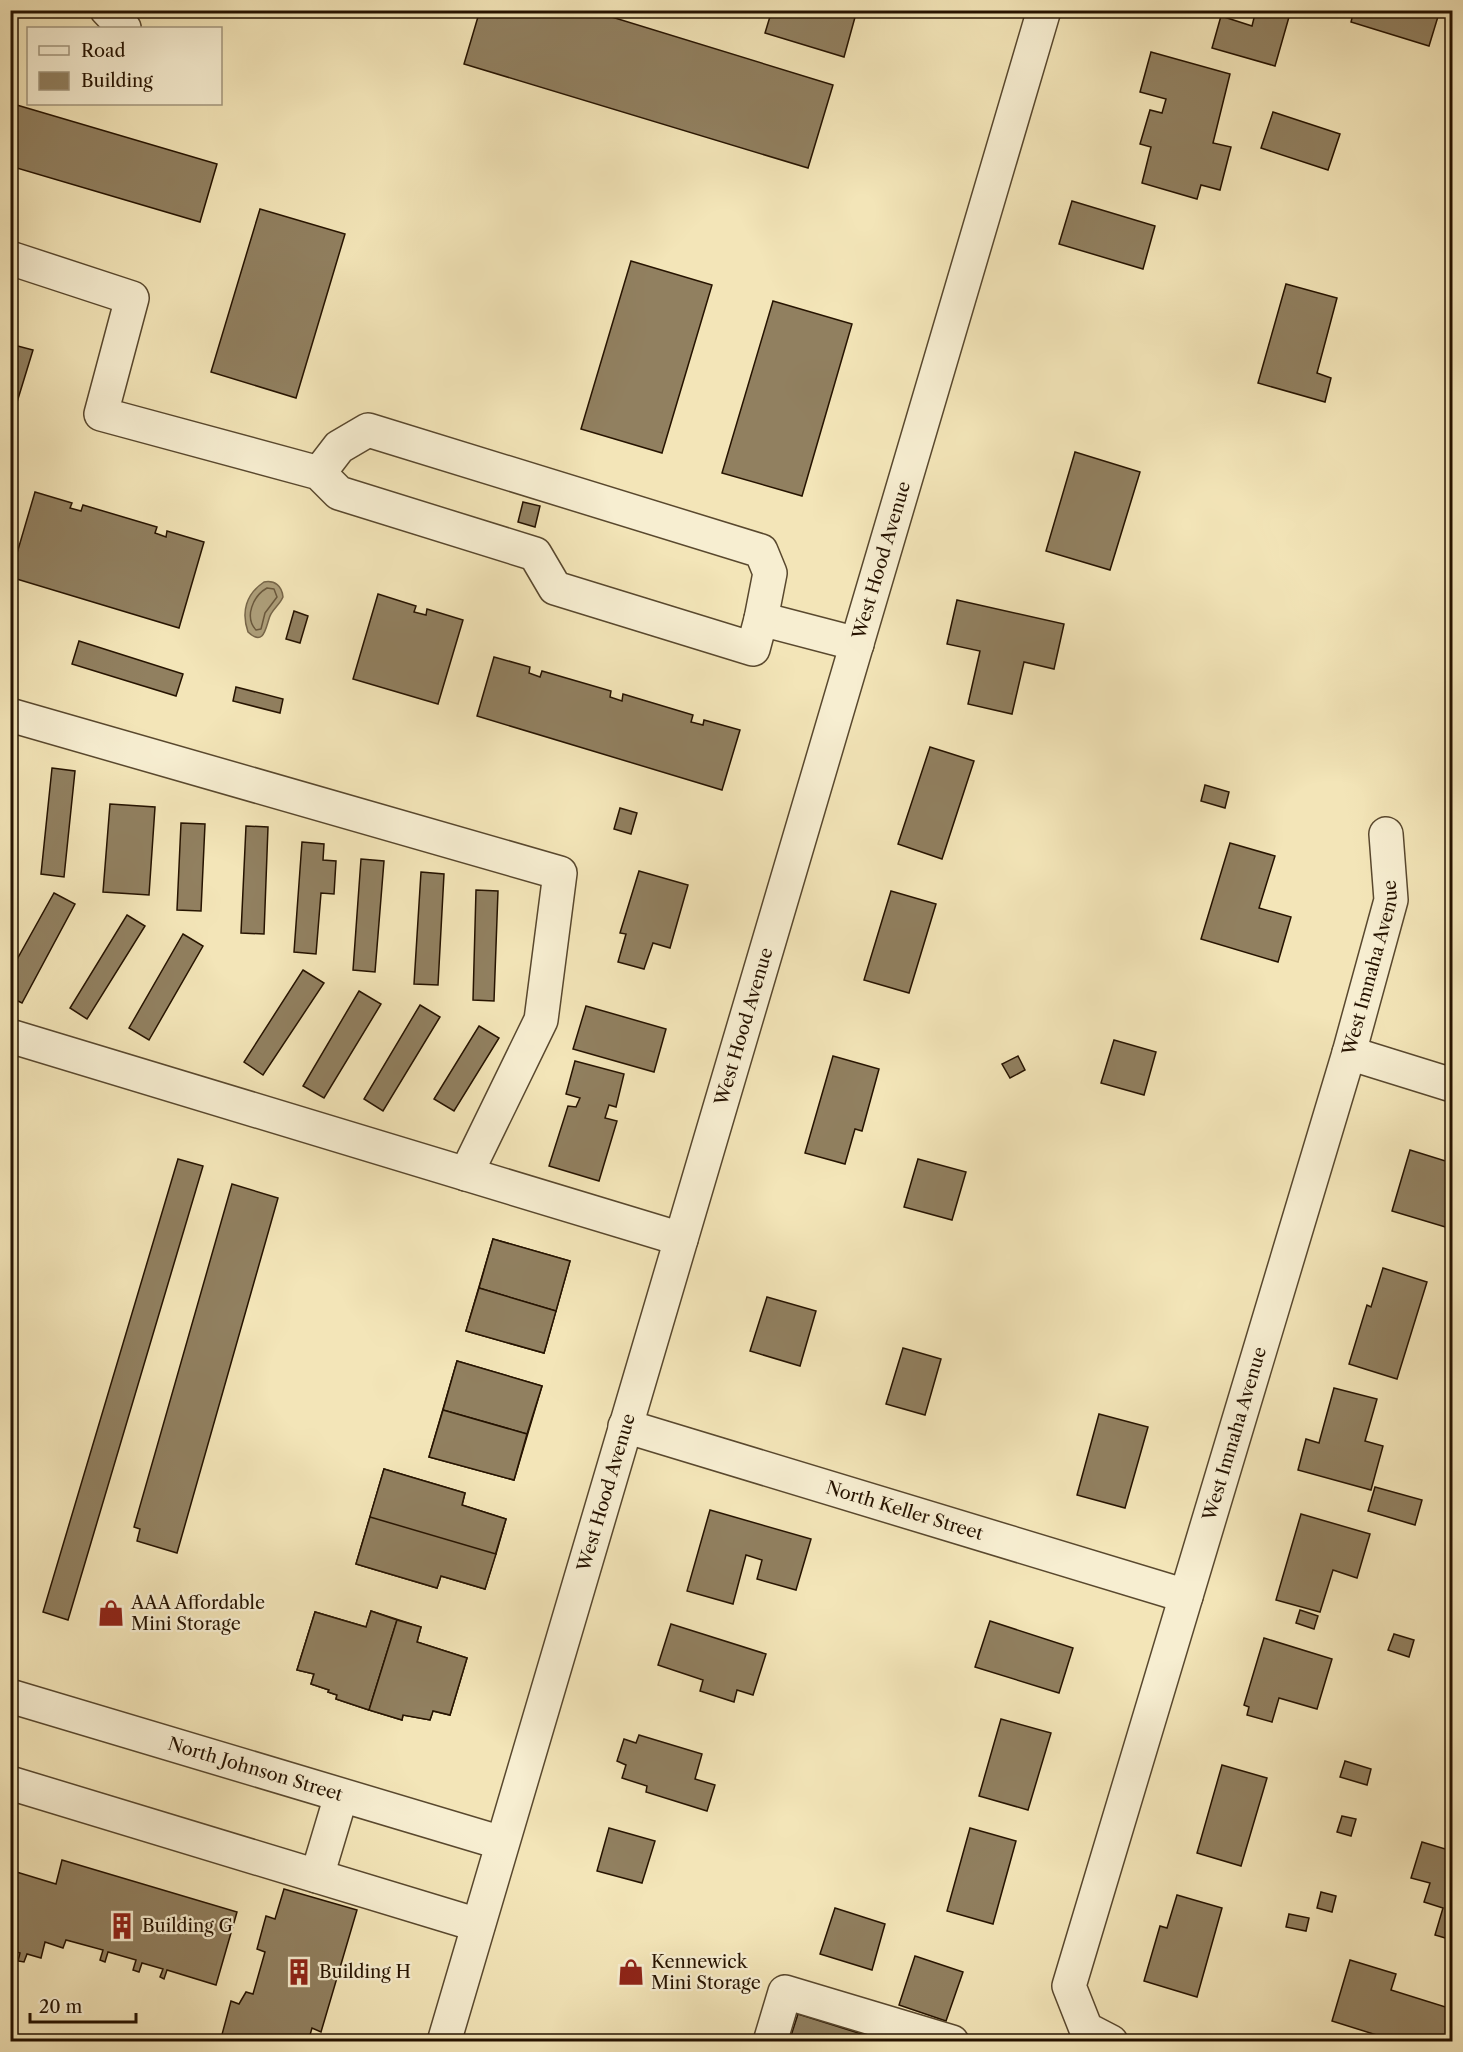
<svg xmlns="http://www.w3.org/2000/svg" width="1463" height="2052" viewBox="0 0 1463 2052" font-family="'Libre Caslon Text',serif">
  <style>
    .water { fill: #ad9e79; stroke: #776649; stroke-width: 1.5 }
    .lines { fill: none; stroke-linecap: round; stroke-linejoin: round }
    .shore { stroke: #6a583c; stroke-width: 1.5 }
    .building { fill: #918060; stroke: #261300; stroke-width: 1.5 }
    .minor-casing { stroke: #59482e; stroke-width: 36 }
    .minor { stroke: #f7eed1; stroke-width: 33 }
    .labels { text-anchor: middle; stroke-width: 4.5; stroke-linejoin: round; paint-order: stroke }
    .street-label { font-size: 18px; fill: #261300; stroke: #f7eed1 }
    .poi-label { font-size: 18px; fill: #261300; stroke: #f7eed1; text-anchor: start }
  </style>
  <rect width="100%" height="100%" fill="#f3e5b8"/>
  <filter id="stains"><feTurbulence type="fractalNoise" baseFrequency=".00333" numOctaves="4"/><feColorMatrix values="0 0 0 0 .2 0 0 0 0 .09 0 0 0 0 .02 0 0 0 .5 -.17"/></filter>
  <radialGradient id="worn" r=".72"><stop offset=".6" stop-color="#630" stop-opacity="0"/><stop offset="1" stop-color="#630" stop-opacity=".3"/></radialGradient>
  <!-- water -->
  <path class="water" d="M 264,582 C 275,580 282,586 283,597 C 280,604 275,607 271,614 C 266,622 266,649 248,632 C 241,612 246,594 264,582 Z"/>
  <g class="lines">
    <!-- shore -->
    <path class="shore" d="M 267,588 L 274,589 L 277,597 L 265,613 L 261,629 L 256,630 C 244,617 253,596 267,588 Z"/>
  </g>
  <!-- building -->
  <g class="building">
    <polygon points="480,10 589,10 833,85 808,168 464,64"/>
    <polygon points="772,10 857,10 844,57 765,33"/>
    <polygon points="1256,10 1291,10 1275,66 1212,48 1221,16 1252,26"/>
    <polygon points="1354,10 1440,10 1429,46 1351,22"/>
    <polygon points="1151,52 1230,74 1213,143 1231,147 1220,190 1201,185 1197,199 1142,183 1151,147 1140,144 1150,110 1162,113 1166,99 1140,92"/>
    <polygon points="10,103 217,164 200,222 10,166"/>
    <polygon points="1273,112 1340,134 1328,170 1261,148"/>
    <polygon points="1072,201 1155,226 1143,269 1059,244"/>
    <polygon points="260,209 345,234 296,398 211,372"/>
    <polygon points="631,261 712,285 662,453 581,429"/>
    <polygon points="1286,284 1337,298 1317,373 1331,378 1325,402 1258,383"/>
    <polygon points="773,301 852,324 802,496 722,473"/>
    <polygon points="10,344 33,350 10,425"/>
    <polygon points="1075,452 1140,472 1110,570 1046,551"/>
    <polygon points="35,492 72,503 70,508 81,511 83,505 157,527 155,533 166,537 167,531 204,542 179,628 10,577"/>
    <polygon points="523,502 540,506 535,527 518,522"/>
    <polygon points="378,594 416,606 414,612 426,615 427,609 463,620 438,704 353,679"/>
    <polygon points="957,600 1064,624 1054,669 1024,662 1012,714 968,704 980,651 947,644"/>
    <polygon points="294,611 308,616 300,643 286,639"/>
    <polygon points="79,641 183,674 176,696 72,664"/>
    <polygon points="494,657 530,667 529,673 540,677 542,671 611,691 610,697 622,701 623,694 693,715 691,722 703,725 704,720 740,730 722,790 477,716"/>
    <polygon points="236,687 283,699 280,713 233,701"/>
    <polygon points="930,747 974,761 942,859 898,844"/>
    <polygon points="52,768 75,771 64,877 41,874"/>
    <polygon points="1205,785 1229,792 1225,808 1201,801"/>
    <polygon points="110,804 155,807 149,895 103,892"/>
    <polygon points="620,808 637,813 631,834 614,829"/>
    <polygon points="181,823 205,824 201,911 177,910"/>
    <polygon points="246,826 268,827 264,934 241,933"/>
    <polygon points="302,842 324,844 323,860 336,861 334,894 321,893 316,954 294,952"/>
    <polygon points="1230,843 1275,856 1259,908 1291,917 1278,962 1201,939"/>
    <polygon points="361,859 384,861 375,972 353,970"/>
    <polygon points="639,871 688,885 670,948 653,943 644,969 618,962 626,934 620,933"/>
    <polygon points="421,872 444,874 438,985 414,984"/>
    <polygon points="476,890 498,891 494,1001 473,1000"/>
    <polygon points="891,891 936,904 909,993 864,980"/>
    <polygon points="54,893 75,904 22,1003 10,997 10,972"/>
    <polygon points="127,915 145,926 87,1019 70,1008"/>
    <polygon points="183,934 203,946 149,1040 129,1028"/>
    <polygon points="303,970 324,983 263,1075 244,1062"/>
    <polygon points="359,991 381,1004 324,1098 303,1086"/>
    <polygon points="420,1005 440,1017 383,1111 364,1099"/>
    <polygon points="586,1006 666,1029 654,1072 573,1049"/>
    <polygon points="479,1026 499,1038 454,1111 434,1099"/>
    <polygon points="1114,1040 1156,1052 1144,1095 1101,1083"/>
    <polygon points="833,1056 879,1069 862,1131 855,1129 845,1164 805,1153"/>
    <polygon points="1018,1056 1025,1070 1010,1078 1002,1064"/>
    <polygon points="575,1061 624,1074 616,1107 609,1105 605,1118 617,1121 599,1181 549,1166 568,1106 576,1107 580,1098 566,1094"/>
    <polygon points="1410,1150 1452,1163 1452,1229 1392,1211"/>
    <polygon points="178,1159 203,1166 68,1620 43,1612"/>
    <polygon points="918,1159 966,1172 952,1220 904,1207"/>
    <polygon points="232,1184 278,1198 177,1553 137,1541 140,1529 134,1527"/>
    <polygon points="493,1239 570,1261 544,1353 466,1331"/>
    <polygon points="493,1239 570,1261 556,1311 479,1288"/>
    <polygon points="1383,1268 1427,1282 1397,1379 1349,1364 1367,1305 1371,1307"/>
    <polygon points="479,1288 556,1311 544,1353 466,1331"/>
    <polygon points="767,1297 816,1311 800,1366 750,1351"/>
    <polygon points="903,1348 941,1359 925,1415 886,1404"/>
    <polygon points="457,1361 542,1386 514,1480 429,1457"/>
    <polygon points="457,1361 542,1386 527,1434 443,1410"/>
    <polygon points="1334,1388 1377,1399 1365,1441 1383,1446 1371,1490 1298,1470 1306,1439 1319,1443"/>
    <polygon points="443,1410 527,1434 514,1480 429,1457"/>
    <polygon points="1099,1414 1148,1427 1125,1508 1077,1495"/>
    <polygon points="384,1469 465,1493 462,1505 506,1519 496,1554 370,1517"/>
    <polygon points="384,1469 465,1493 462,1505 506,1519 485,1589 441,1576 437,1588 356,1564"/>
    <polygon points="1375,1487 1422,1500 1415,1525 1368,1511"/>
    <polygon points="710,1510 811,1539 796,1590 757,1579 762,1560 746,1555 733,1604 687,1591"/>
    <polygon points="1301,1514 1370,1534 1357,1578 1333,1570 1320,1612 1276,1600"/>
    <polygon points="370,1517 496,1554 485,1589 441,1576 437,1588 356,1564"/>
    <polygon points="1300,1610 1318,1616 1314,1629 1296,1623"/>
    <polygon points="371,1611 421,1627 417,1642 467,1658 450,1715 433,1711 430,1720 403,1715 402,1720 369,1710 336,1699 337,1695 328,1692 329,1690 311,1684 314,1674 297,1670 315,1612 366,1627"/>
    <polygon points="371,1611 397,1620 369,1710 336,1699 337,1695 328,1692 329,1690 311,1684 314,1674 297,1670 315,1612 366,1627"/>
    <polygon points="397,1620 421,1627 417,1642 467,1658 450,1715 433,1711 430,1720 403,1715 402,1720 369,1710"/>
    <polygon points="990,1621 1073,1648 1059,1693 975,1667"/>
    <polygon points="671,1624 766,1654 753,1695 737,1690 734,1702 700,1691 703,1680 658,1665"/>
    <polygon points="1394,1634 1414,1640 1409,1657 1388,1650"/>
    <polygon points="1264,1638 1332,1659 1317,1709 1279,1698 1272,1722 1247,1715 1249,1707 1244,1705"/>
    <polygon points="1001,1719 1051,1733 1028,1810 979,1796"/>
    <polygon points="639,1735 702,1754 695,1779 715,1785 707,1811 646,1792 647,1786 622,1778 626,1765 617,1761 624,1739 636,1743"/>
    <polygon points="1345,1761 1371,1769 1367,1785 1340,1777"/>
    <polygon points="1222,1765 1267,1778 1241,1866 1197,1853"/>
    <polygon points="1342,1816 1356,1819 1351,1836 1337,1832"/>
    <polygon points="609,1828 655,1841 642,1883 597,1871"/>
    <polygon points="970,1828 1016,1841 993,1924 947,1911"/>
    <polygon points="1422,1842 1452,1851 1452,1940 1435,1935 1443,1908 1424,1902 1430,1883 1411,1878"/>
    <polygon points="62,1860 237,1912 216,1985 167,1970 164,1979 160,1977 163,1969 142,1963 139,1972 133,1970 136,1960 108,1952 105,1962 100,1960 103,1950 66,1940 63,1948 45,1942 41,1958 27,1954 24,1962 18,1961 20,1953 10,1950 10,1870 56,1884"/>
    <polygon points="284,1889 357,1910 321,2032 312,2028 308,2042 220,2042 231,2001 239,2004 246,1992 253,1994 265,1952 257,1949 266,1916 275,1919"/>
    <polygon points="1321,1892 1336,1896 1332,1912 1317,1908"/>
    <polygon points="1177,1895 1222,1908 1197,1997 1144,1981 1160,1926 1167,1928"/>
    <polygon points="835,1908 885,1924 872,1970 820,1954"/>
    <polygon points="1289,1914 1309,1918 1306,1931 1286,1927"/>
    <polygon points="915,1956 963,1972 946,2021 899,2005"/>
    <polygon points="1350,1960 1396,1974 1391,1990 1452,2009 1452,2042 1399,2042 1332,2021"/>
    <polygon points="798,2014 887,2042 789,2042"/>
  </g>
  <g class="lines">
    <defs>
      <g id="minor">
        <polyline points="107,10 124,28"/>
        <polyline points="10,258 132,298 101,414 319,473 339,493 535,554 555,588 753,649 761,619 857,644"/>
        <polyline points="319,473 339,447 368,430 761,551 770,573 761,619"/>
        <polyline points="10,715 560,873 541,1020 466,1174"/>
        <polyline points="10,1036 681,1239"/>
        <polyline points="1349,1053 1452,1085"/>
        <path id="s1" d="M 625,1426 L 1186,1596"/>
        <path id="s2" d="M 10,1696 L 502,1843"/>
        <polyline points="10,1783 478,1925"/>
        <polyline points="317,1876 341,1796"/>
        <path id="s3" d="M 444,2042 L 1044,10"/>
        <polyline points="770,2042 785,1992 952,2042"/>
        <path id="s4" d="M 1111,2042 L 1086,2029 L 1069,1986 L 1349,1053 L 1391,900 L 1386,834"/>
      </g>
    </defs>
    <!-- minor casing -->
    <use href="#minor" class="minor-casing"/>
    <!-- minor -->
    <use href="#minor" class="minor"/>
  </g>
  <!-- icons -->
  <defs>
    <symbol id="shop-bare" viewBox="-9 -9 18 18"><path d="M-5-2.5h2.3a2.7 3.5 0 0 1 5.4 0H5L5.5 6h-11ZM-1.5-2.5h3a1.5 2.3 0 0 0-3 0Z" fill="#8f2418" stroke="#f7eed1" stroke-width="2.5" paint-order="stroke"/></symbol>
    <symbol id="building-bare" viewBox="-9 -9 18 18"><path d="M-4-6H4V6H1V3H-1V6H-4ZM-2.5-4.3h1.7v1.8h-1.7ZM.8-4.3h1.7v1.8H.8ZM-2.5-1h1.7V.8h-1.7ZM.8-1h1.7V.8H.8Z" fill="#8f2418" stroke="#f7eed1" stroke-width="2.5" paint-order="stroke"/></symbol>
  </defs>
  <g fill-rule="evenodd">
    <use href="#shop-bare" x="92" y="1594" width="38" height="38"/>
    <use href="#building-bare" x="103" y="1907" width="38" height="38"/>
    <use href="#building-bare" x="280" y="1953" width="38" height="38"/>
    <use href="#shop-bare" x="612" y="1953" width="38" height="38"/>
  </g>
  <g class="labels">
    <!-- street labels -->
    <g class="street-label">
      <text dy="6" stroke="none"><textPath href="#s3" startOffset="1545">West Hood Avenue</textPath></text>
      <text dy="6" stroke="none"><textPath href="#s4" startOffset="1137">West Imnaha Avenue</textPath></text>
      <text dy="6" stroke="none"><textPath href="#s3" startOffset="1059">West Hood Avenue</textPath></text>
      <text dy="6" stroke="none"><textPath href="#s4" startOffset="651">West Imnaha Avenue</textPath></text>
      <text dy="6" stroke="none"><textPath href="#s3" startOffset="573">West Hood Avenue</textPath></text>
      <text dy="6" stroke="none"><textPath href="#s1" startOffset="292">North Keller Street</textPath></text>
      <text dy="6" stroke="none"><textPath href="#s2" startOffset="256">North Johnson Street</textPath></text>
    </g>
    <!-- poi labels -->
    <g class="poi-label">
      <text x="131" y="1609">AAA Affordable<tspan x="131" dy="21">Mini Storage</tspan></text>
      <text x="142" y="1932">Building G</text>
      <text x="651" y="1968">Kennewick<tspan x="651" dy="21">Mini Storage</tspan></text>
      <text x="319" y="1978">Building H</text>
    </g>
  </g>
  <!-- margin -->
  <rect width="1463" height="2052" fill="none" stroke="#f3e5b8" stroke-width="36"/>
  <rect x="12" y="12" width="1439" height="2028" fill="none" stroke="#261300" stroke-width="3"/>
  <rect x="18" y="18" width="1427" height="2016" fill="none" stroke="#261300" stroke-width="1.5"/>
  <!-- legend -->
  <rect x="27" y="27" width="195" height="78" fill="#f7eed1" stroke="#a3967d" stroke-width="1.5"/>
  <rect x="39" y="46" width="30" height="9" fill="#f7eed1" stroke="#a3967d" stroke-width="1.5"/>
  <text x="81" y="57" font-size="18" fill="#261300">Road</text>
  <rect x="39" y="72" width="30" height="18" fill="#918060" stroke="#a3967d" stroke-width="1.5"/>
  <text x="81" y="87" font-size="18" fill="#261300">Building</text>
  <!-- scale -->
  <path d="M30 2013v9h106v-9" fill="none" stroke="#261300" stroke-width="3"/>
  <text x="39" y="2013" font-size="18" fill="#261300" stroke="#f7eed1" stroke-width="4.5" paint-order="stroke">20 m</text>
  <rect width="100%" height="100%" filter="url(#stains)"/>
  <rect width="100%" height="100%" fill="url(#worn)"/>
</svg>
